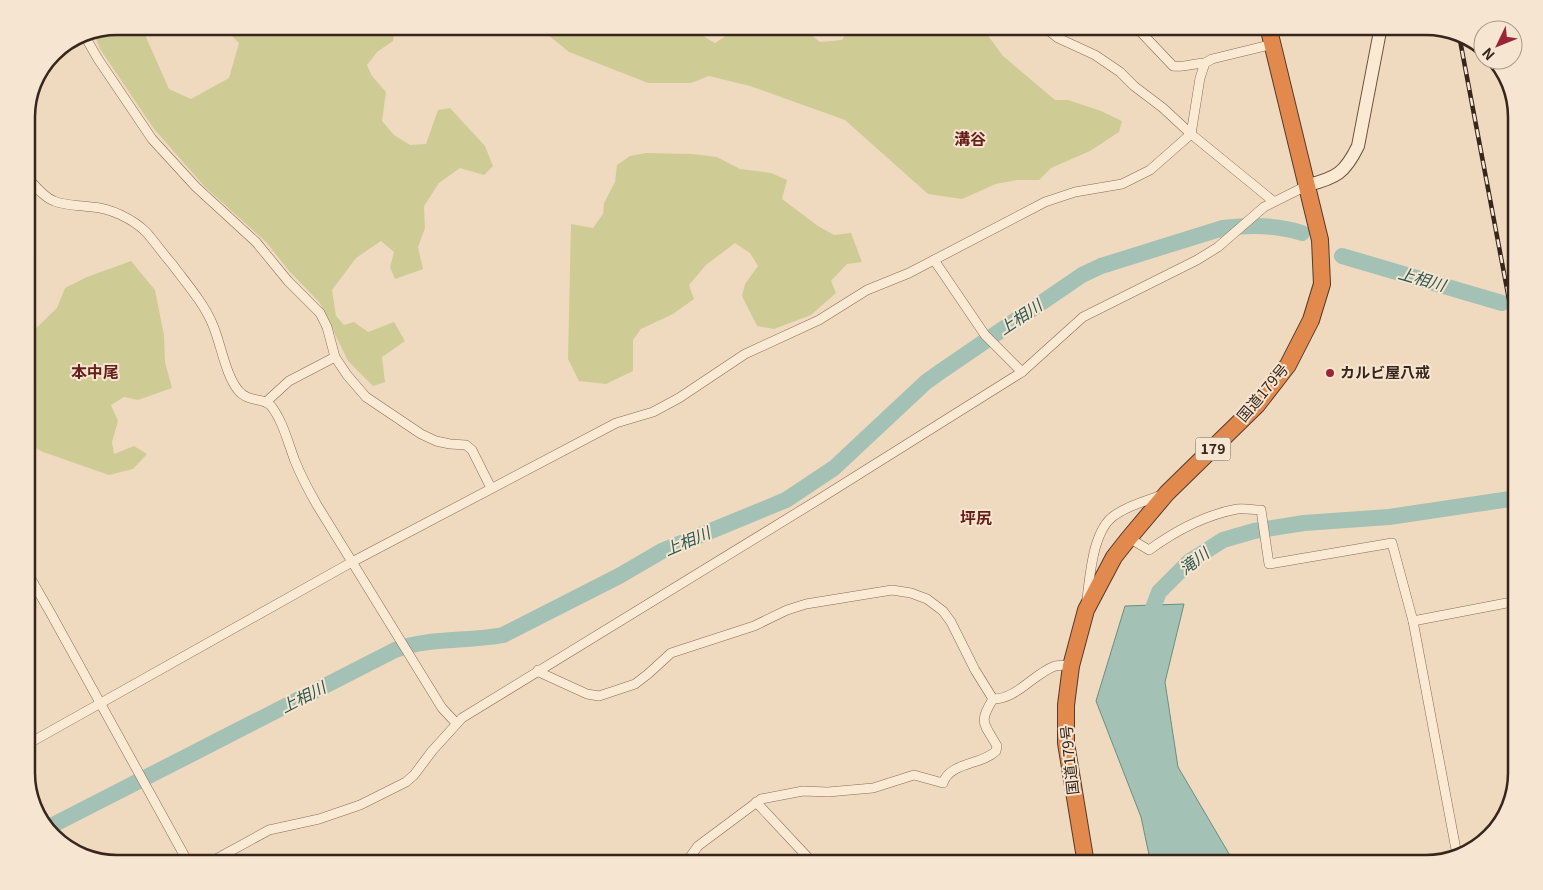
<svg xmlns="http://www.w3.org/2000/svg" width="1543" height="890" viewBox="0 0 1543 890" font-family="Georgia,'Noto Sans JP',serif">
  <style>
    .green { fill: #cecc94 }
    .water { fill: #a3c1b4; stroke: #6a8f80 }
    .lines { fill: none; stroke-linecap: round; stroke-linejoin: round }
    .river { stroke: #a3c1b4; stroke-width: 16 }
    .street-casing { stroke: #896a57; stroke-width: 10 }
    .secondary-casing { stroke: #6b4c3b; stroke-width: 14 }
    .highway-casing { stroke: #56392c; stroke-width: 18 }
    .street { stroke: #fae9d3; stroke-width: 9 }
    .secondary { stroke: #fae9d3; stroke-width: 12 }
    .highway { stroke: #e28a4d; stroke-width: 16 }
    .rail-casing { stroke: #38261c; stroke-width: 4.5 }
    .rail { stroke: #f6e5d0; stroke-width: 2.5; stroke-dasharray: 8; stroke-linecap: butt }
    .poi-dot { fill: #9a2537; stroke: #f6e5d0; stroke-width: 2 }
    .labels { text-anchor: middle; stroke-width: 4; stroke-linejoin: round; paint-order: stroke }
    .shield { fill: #f6e5d0; stroke: #715f52; stroke-width: 1 }
    .shield-label { font-size: 14px; font-weight: bold; fill: #38261c }
    .poi-label { font-size: 15px; font-weight: bold; fill: #38261c; stroke: #f6e5d0; text-anchor: start }
    .street-label { font-size: 15px; fill: #38261c; stroke: #f6e5d0 }
    .neighbourhood-label { font-size: 16px; font-weight: bold; fill: #661f1a; stroke: #f6e5d0 }
    .water-label { font-size: 16px; font-style: italic; fill: #2b584f; stroke: #f6e5d0 }
    .rim { fill: none; stroke: #38261c; stroke-width: 2.5 }
  </style>
  <rect width="100%" height="100%" fill="#efdac0"/>
  <!-- green -->
  <g class="green">
    <polygon points="117,26 143,26 142,28 169,89 191,99 229,78 239,43 227,31 219,26 386,26 394,34 393,41 377,52 367,65 372,76 386,92 382,121 394,135 410,145 426,144 438,110 450,108 485,146 493,166 484,175 460,168 439,183 424,206 425,228 418,247 423,269 395,279 390,267 394,252 381,241 356,258 332,290 336,316 344,325 354,322 368,332 394,322 405,341 382,357 385,382 373,386 348,361 320,303 290,272 266,242 205,187 154,129 100,49 93,31"/>
    <polygon points="533,26 686,26 715,43 741,26 758,26 781,34 786,30 788,26 810,26 810,34 820,42 842,40 851,26 981,26 1003,56 1055,100 1068,100 1101,111 1122,121 1119,132 1090,151 1051,168 1039,180 1017,180 996,184 962,199 928,194 845,120 750,86 709,76 691,83 648,83 569,52 548,35"/>
    <polygon points="646,153 692,154 717,157 740,169 771,173 787,180 782,199 818,226 834,235 851,233 862,262 847,264 831,281 836,293 811,315 774,329 757,326 742,296 745,284 758,266 750,253 735,243 706,265 689,285 694,299 673,314 641,329 633,340 633,371 606,384 579,381 568,359 571,224 593,228 603,214 604,203 615,182 617,165 630,156"/>
    <polygon points="131,261 155,290 164,335 165,362 172,388 138,400 124,397 111,405 118,421 112,442 114,454 134,446 147,454 133,469 109,475 43,452 26,443 26,338 57,308 65,288 87,277"/>
  </g>
  <!-- water -->
  <polygon class="water" points="1184,604 1165,682 1178,767 1235,864 1151,864 1141,817 1096,701 1125,606"/>
  <g class="lines">
    <!-- river -->
    <g class="river">
      <polyline points="1342,256 1502,303"/>
      <polyline points="1515,306 1517,305"/>
      <polyline points="1146,626 1159,592 1190,561 1223,540 1254,531 1304,523 1389,517 1517,498"/>
      <path d="M 47,828 L 395,650 C 429,637 467,642 503,635 L 619,576 L 662,551 L 786,500 L 834,468 L 926,382 L 940,372 L 1082,275 L 1101,266 L 1223,228 C 1248,225 1278,225 1302,233"/>
    </g>
    <defs>
      <g id="street">
        <polyline points="1043,26 1058,38 1095,55 1120,72 1134,86 1163,108 1191,134 1273,201"/>
        <path d="M 1135,26 L 1173,66 C 1183,68 1195,63 1205,63"/>
        <polyline points="83,33 98,59 152,139 196,187 256,242 288,281 320,313 327,327 335,357 347,375 366,397 421,434 436,441 450,444 466,445 472,450 491,488"/>
        <path d="M 26,176 C 34,184 43,197 54,201 C 66,206 79,205 92,207 C 110,208 133,219 146,232 C 155,242 163,254 172,264 C 186,283 203,302 212,323 C 221,343 225,374 238,390 C 248,403 264,397 271,406 C 283,421 288,443 295,461 C 301,476 309,491 317,505 L 442,708 L 456,723"/>
        <polyline points="934,260 985,335 1022,372"/>
        <polyline points="266,402 289,381 335,357"/>
        <path d="M 1129,538 L 1149,550 C 1175,531 1205,515 1237,509 C 1245,508 1253,510 1261,510 L 1269,564 L 1392,543 L 1413,621 L 1457,855"/>
        <polyline points="26,576 31,579 50,612 189,864"/>
        <path d="M 1087,599 C 1090,575 1093,529 1115,515 C 1129,505 1146,501 1162,495"/>
        <polyline points="1413,621 1517,601"/>
        <path d="M 538,670 L 541,673 L 587,694 L 599,696 L 635,684 L 648,674 L 671,653 L 754,626 L 787,610 L 806,604 L 892,590 L 911,593 L 927,599 L 943,611 L 951,622 L 975,670 L 993,699 C 1017,699 1033,674 1055,666 C 1060,665 1066,665 1071,666"/>
        <polyline points="26,745 352,562 616,423 653,412 679,398 745,354 819,320 867,290 909,273 1045,202 1075,192 1122,184 1150,170 1191,134 1200,78 1205,63 1212,59 1273,44"/>
        <polyline points="756,802 814,864"/>
        <polyline points="207,864 269,830 319,819 360,805 406,782 414,775 432,751 462,718 821,498 1022,372 1083,317 1197,260 1218,247 1264,207 1308,185"/>
        <path d="M 685,864 L 698,846 L 761,799 L 803,791 L 828,792 L 873,788 L 914,775 L 943,783 C 950,762 982,765 996,751 L 997,746 C 984,723 978,723 993,699"/>
      </g>
      <path id="secondary" d="M 1308,185 C 1336,178 1345,173 1358,146 L 1381,26"/>
      <polyline id="highway" points="1086,864 1066,743 1066,705 1071,666 1086,610 1114,557 1129,538 1167,493 1257,405 1288,365 1311,320 1322,284 1320,240 1268,26"/>
    </defs>
    <!-- street casing -->
    <use href="#street" class="street-casing"/>
    <!-- secondary casing -->
    <use href="#secondary" class="secondary-casing"/>
    <!-- highway casing -->
    <use href="#highway" class="highway-casing"/>
    <!-- street -->
    <use href="#street" class="street"/>
    <!-- secondary -->
    <use href="#secondary" class="secondary"/>
    <!-- highway -->
    <use href="#highway" class="highway"/>
    <defs>
      <polyline id="rail" points="1459,35 1517,342"/>
    </defs>
    <!-- rail casing -->
    <use href="#rail" class="rail-casing"/>
    <!-- rail -->
    <use href="#rail" class="rail"/>
  </g>
  <!-- markers -->
  <circle class="poi-dot" cx="1330" cy="373" r="5"/>
  <g class="labels">
    <!-- shield labels -->
    <rect class="shield" x="1195.5" y="437.5" width="35" height="23" rx="4"/>
    <g class="shield-label">
      <text x="1213" y="454">179</text>
    </g>
    <!-- poi labels -->
    <g class="poi-label">
      <text x="1340" y="378">カルビ屋八戒</text>
    </g>
    <!-- street labels -->
    <g class="street-label">
      <text transform="translate(1263 393) rotate(-50)" y="5">国道179号</text>
      <text transform="translate(1070 760) rotate(-96)" y="5">国道179号</text>
    </g>
    <!-- neighbourhood labels -->
    <g class="neighbourhood-label">
      <text x="970" y="145">溝谷</text>
      <text x="95" y="378">本中尾</text>
      <text x="976" y="524">坪尻</text>
    </g>
    <!-- water labels -->
    <g class="water-label">
      <text transform="translate(1422 279) rotate(16)" y="6">上相川</text>
      <text transform="translate(1020 317) rotate(-34)" y="6">上相川</text>
      <text transform="translate(687 541) rotate(-23)" y="6">上相川</text>
      <text transform="translate(1194 561) rotate(-37)" y="6">滝川</text>
      <text transform="translate(303 697) rotate(-27)" y="6">上相川</text>
    </g>
  </g>
  <!-- crop -->
  <path d="M0 0H1543V890H0ZM117 35H1426A82 82 0 0 1 1508 117V773A82 82 0 0 1 1426 855H117A82 82 0 0 1 35 773V117A82 82 0 0 1 117 35Z" fill="#f6e5d0" fill-rule="evenodd"/>
  <path class="rim" d="M117 35H1426A82 82 0 0 1 1508 117V773A82 82 0 0 1 1426 855H117A82 82 0 0 1 35 773V117A82 82 0 0 1 117 35Z"/>
  <!-- north arrow -->
  <g transform="translate(1498 45) rotate(227)"><circle r="24" fill="#f6e5d0" stroke="#aa9988"/>
  <path d="M0-4L9 19L0 12L-9 19Z" fill="#9a2537"/>
  <text y="-8" font-size="14" font-weight="bold" text-anchor="middle" fill="#38261c">N</text>
  </g>
</svg>
